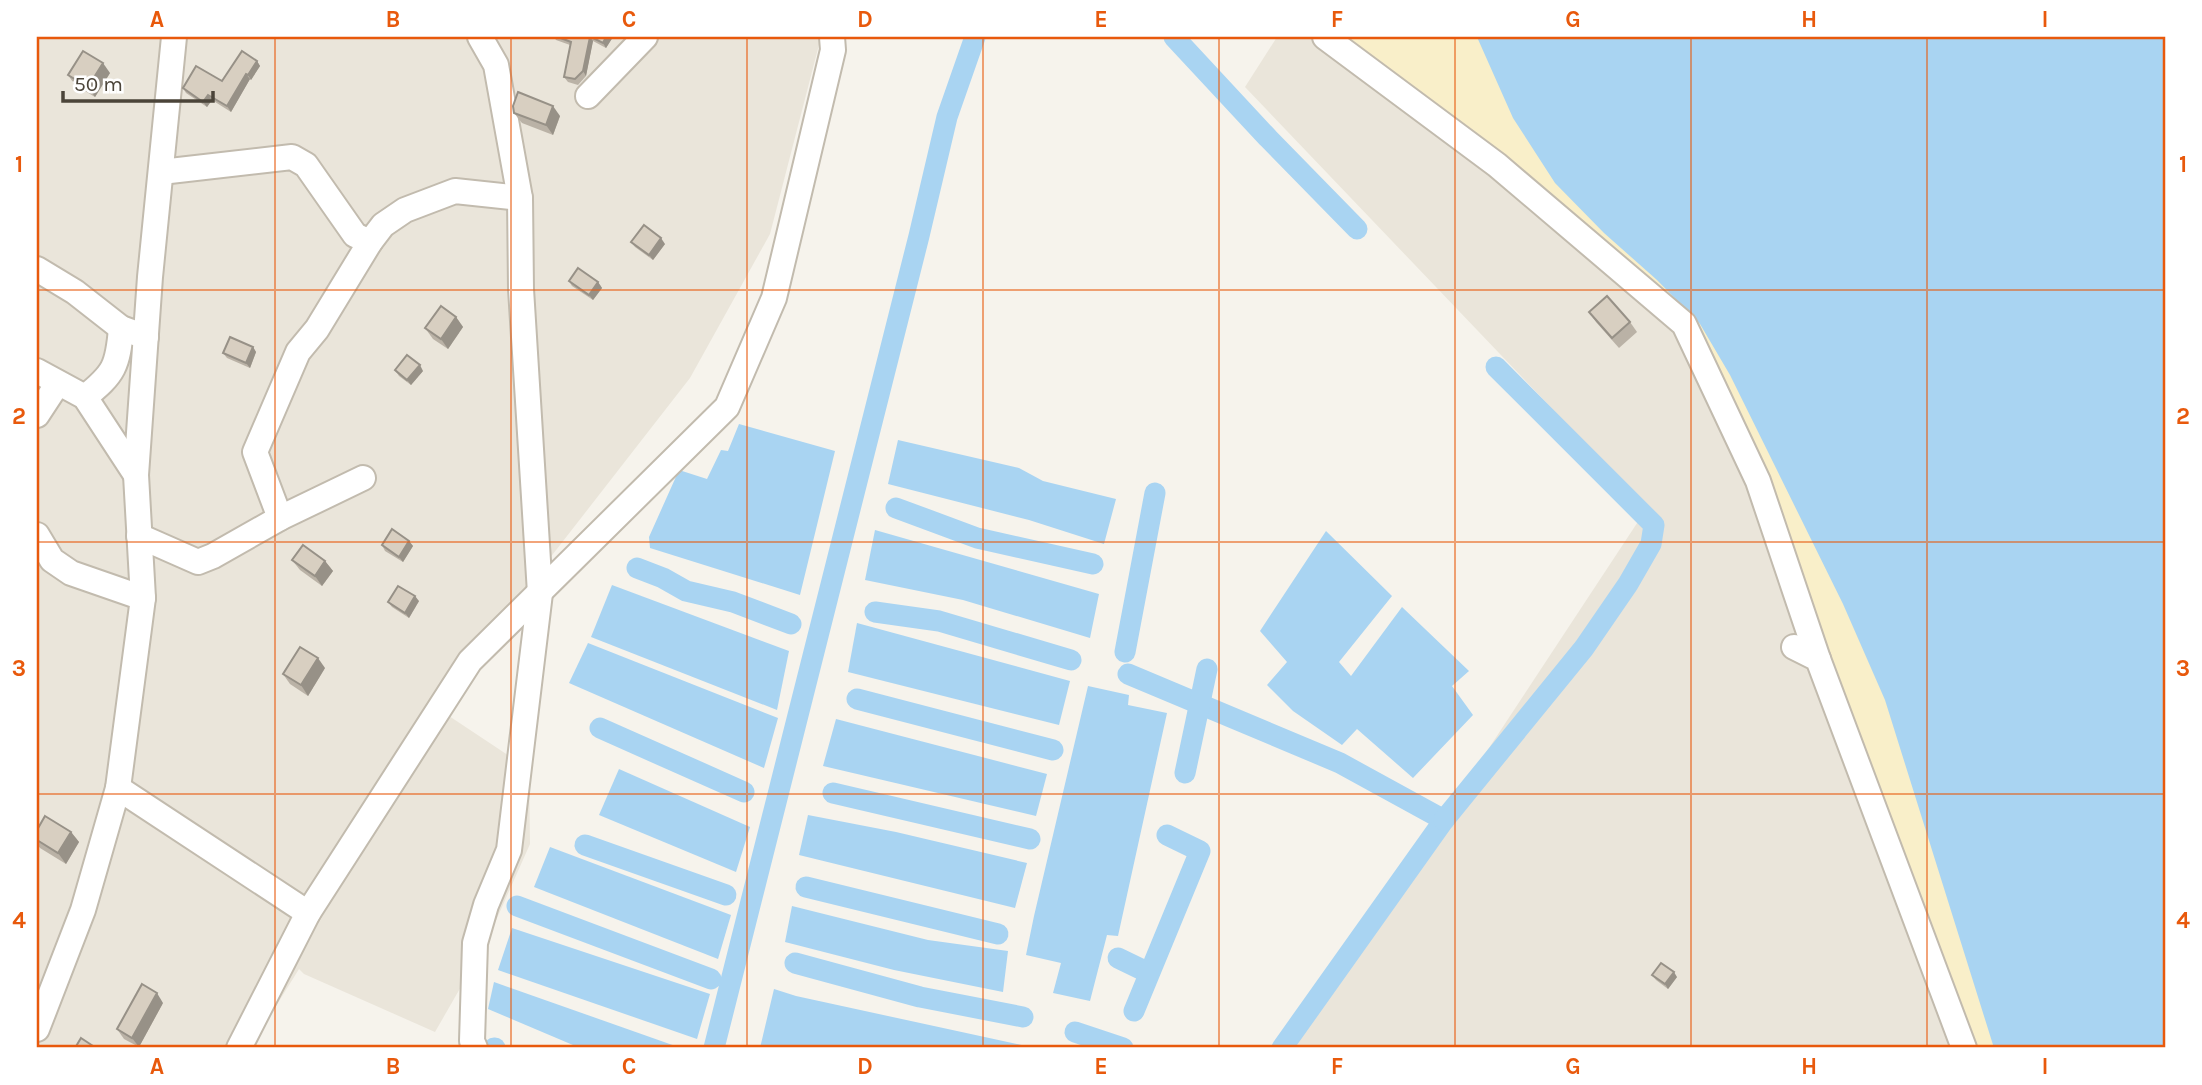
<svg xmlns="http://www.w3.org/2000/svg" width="2202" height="1085" viewBox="0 0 2202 1085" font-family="Karla,sans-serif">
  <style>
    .residential { fill: #eae5da }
    .sand { fill: #f9efc9 }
    .water { fill: #a9d4f2 }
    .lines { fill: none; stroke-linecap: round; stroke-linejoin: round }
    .canal { stroke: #a9d4f2; stroke-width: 21 }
    .minor-casing { stroke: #c2bbae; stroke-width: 28 }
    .minor { stroke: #fff; stroke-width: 24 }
    .wall { fill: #bab2a6 }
    .shaded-wall { fill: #979187 }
    .building { fill: #d8cfc1; stroke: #979187; stroke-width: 2 }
    .grid { fill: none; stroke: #e8590c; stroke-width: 2; stroke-opacity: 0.55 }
    .neatline { fill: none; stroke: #e8590c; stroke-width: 2.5 }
    .grid-label { font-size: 23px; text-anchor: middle; font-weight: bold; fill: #e8590c }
  </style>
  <rect width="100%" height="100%" fill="#f6f3ec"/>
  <!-- residential -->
  <g class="residential">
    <polygon points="37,37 821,37 770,234 690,378 490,635 443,712 529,769 530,844 485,945 435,1032 304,974 299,969 250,1048 37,1048"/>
    <polygon points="1277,37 1465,37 1735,394 1984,1048 1276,1048 1485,754 1647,508 1245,87"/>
  </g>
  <!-- sand -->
  <polygon class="sand" points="1344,37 1501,37 1709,314 1861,608 2011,1048 1970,1048 1688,326"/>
  <!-- water -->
  <g class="water">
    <polygon points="1477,37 2165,37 2165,1048 1994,1048 1885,700 1843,604 1730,375 1700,324 1657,280 1604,233 1555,183 1513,118"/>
    <polygon points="739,424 835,451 800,595 650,548 649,537 679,470 707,479 721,450 728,451"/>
    <polygon points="898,440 1019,468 1043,481 1116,499 1104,544 1029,520 888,484"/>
    <polygon points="875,530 1099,594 1090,638 963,600 865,580"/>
    <polygon points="1326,531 1392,596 1339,662 1351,676 1402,607 1469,671 1452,686 1473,715 1413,778 1357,729 1342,745 1293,711 1267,685 1287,662 1260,631"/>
    <polygon points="612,585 789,651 777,710 591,637"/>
    <polygon points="857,623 1070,681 1059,725 848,672"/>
    <polygon points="588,643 778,718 764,768 569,683"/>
    <polygon points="1088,686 1129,695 1128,705 1167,713 1118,936 1107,935 1090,1001 1053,993 1061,963 1026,955 1034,916"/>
    <polygon points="836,719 1047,774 1036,816 823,766"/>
    <polygon points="619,769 750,827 736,872 599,815"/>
    <polygon points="808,815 896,832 1027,863 1015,908 799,855"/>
    <polygon points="550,847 731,915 718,959 534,887"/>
    <polygon points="792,906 928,940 1008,951 1003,992 894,970 785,942"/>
    <polygon points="512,928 710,994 697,1039 498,970"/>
    <polygon points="494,982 681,1048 580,1048 488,1009"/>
    <polygon points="774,989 796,996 1035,1048 760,1048"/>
  </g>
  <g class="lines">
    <!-- canal -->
    <g class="canal">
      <polyline points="1174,37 1268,138 1357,229"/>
      <polyline points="896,508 977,538 1093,564"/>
      <polyline points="637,568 663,578 686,591 733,602 791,624"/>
      <polyline points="875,612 939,621 1071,660"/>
      <polyline points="1125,652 1155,493"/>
      <polyline points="1128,674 1340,763 1444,820 1282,1048"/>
      <polyline points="857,699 1053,750"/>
      <polyline points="600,728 744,792"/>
      <polyline points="1185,773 1207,669"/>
      <polyline points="833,793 1030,839"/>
      <polyline points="1444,820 1584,648 1628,584 1651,544 1654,525 1496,367"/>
      <polyline points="585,845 726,895"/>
      <polyline points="806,887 998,934"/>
      <polyline points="517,906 711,979"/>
      <polyline points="1118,958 1149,973"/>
      <polyline points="795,963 920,997 1023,1017"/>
      <polyline points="1134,1011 1200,851 1167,835"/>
      <polyline points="1075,1032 1123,1048"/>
      <polyline points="494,1048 495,1048"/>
      <polyline points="714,1048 919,236 947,117 975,37"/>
    </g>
    <defs>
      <g id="minor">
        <polyline points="1325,37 1497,165 1684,324 1758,481 1818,659"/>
        <polyline points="588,96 645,37"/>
        <polyline points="161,172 292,157 306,165 355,235 370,242"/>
        <polyline points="37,269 75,292 121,328 146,337"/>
        <polyline points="37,371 85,397 136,475"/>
        <path d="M 85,397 C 114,374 118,366 121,328"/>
        <polyline points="37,415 58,383"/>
        <polyline points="280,518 255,452 298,352 317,329 370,242 383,225 405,210 455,191 520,198"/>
        <polyline points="37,535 52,560 71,573 143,598"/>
        <polyline points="139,536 198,562 213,556 280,518 363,478"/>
        <polyline points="1794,647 1818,659 1964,1048"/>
        <polyline points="118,788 308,913"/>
        <polyline points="37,1029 83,910 118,788 143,598 136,475 150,277 174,37"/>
        <polyline points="239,1048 308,913 470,661 727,407 774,298 833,50 832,37"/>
        <polyline points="475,1048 472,1041 475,943 486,905 509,850 540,593 521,289 520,198 496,65 480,37"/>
      </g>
    </defs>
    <!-- minor casing -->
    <use href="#minor" class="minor-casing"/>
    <!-- minor -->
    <use href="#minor" class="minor"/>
  </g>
  <!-- wall -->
  <g class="wall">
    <polygon points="554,37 613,37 606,48 593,41 586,76 578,85 568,82 564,77 570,45 556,40"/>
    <polygon points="257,61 260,66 251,80 250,79 231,112 212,100 207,107 186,93 183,88 222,81"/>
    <polygon points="110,73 95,97 75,85 68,75"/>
    <polygon points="514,113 560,116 553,135 522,123"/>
    <polygon points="631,242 665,244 653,260 635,247"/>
    <polygon points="569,281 598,282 602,288 593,300 572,286"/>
    <polygon points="1589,312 1630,322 1637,332 1619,348 1596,322"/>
    <polygon points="456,317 463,327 448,349 433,339 425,328"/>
    <polygon points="253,347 256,352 250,368 227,358 223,353"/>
    <polygon points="395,370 423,371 411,385 399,376"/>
    <polygon points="409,541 413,546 403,562 385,551 382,545"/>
    <polygon points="292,560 325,561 333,571 322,586 300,570"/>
    <polygon points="419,601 409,618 392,607 388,602"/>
    <polygon points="325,668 308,696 290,684 283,674"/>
    <polygon points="37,830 71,832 79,842 66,864 40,848 37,844"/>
    <polygon points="1652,975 1677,977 1668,989 1656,980"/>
    <polygon points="163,1003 139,1047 124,1039 117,1029"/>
  </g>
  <!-- shaded-wall -->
  <g class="shaded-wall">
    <polygon points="590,37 593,41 586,76 583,71"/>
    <polygon points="606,37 613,37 606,48 603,43"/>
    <polygon points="257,61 260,66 251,80 248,75"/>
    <polygon points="103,63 110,73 95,97 88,87"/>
    <polygon points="246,74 250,79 231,112 227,106"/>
    <polygon points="208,95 212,100 207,107 203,102"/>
    <polygon points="553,106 560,116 553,135 546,125"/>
    <polygon points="661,238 665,244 653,260 649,255"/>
    <polygon points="598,282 602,288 593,300 589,295"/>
    <polygon points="456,317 463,327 448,349 441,339"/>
    <polygon points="253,347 256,352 250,368 246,363"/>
    <polygon points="420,365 423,371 411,385 407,380"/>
    <polygon points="409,541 413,546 403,562 399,557"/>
    <polygon points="325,561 333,571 322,586 315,576"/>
    <polygon points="415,596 419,601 409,618 405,613"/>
    <polygon points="318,658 325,668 308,696 301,685"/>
    <polygon points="71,832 79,842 66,864 58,853"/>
    <polygon points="1674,972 1677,977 1668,989 1665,984"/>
    <polygon points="157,993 163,1003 139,1047 132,1038"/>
  </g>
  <!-- building -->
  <g class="building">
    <polygon points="558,37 590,37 583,71 575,79 564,77 571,42"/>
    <polygon points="591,37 606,37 603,43"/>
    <polygon points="83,51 103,63 88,87 68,75"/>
    <polygon points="242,51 257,61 248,75 246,74 227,106 208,95 203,102 183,88 196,66 222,81"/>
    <polygon points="518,92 553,106 546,125 514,113 513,106"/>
    <polygon points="644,225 661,238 649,255 631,242"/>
    <polygon points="578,268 598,282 589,295 569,281"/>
    <polygon points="1607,296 1630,322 1612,338 1589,312"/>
    <polygon points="441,306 456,317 441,339 425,328"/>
    <polygon points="230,337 253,347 246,363 223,353"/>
    <polygon points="407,355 420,365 407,380 395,370"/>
    <polygon points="392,529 409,541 399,557 382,545"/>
    <polygon points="303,545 325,561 315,576 292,560"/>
    <polygon points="398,586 415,596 405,613 388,602"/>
    <polygon points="300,647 318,658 301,685 283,674"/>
    <polygon points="45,816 71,832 58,853 37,840 37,830"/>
    <polygon points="1661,963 1674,972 1665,984 1652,975"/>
    <polygon points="142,984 157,993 132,1038 117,1029"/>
    <polygon points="81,1038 96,1048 75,1048"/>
  </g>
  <!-- grid -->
  <path class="grid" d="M 275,37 L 275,1048M 511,37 L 511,1048M 747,37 L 747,1048M 983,37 L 983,1048M 1219,37 L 1219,1048M 1455,37 L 1455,1048M 1691,37 L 1691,1048M 1927,37 L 1927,1048M 37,290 L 2165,290M 37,542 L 2165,542M 37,794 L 2165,794"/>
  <!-- border -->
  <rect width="2202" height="1085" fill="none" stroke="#ffffff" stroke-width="77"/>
  <!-- scale -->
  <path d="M63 91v10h150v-10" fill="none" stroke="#4b4439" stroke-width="3.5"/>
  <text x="74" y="91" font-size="21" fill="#4b4439" stroke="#ffffff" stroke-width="5" paint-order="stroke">50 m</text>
  <rect x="38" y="38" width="2126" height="1008" class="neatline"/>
  <g class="grid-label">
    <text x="157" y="27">A</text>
    <text x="393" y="27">B</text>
    <text x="629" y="27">C</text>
    <text x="865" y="27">D</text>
    <text x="1101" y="27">E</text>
    <text x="1337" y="27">F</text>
    <text x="1573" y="27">G</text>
    <text x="1809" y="27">H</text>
    <text x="2045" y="27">I</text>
    <text x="19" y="172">1</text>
    <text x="2183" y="172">1</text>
    <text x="19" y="424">2</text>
    <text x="2183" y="424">2</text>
    <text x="19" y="676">3</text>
    <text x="2183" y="676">3</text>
    <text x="19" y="928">4</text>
    <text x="2183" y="928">4</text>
    <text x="157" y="1074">A</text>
    <text x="393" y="1074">B</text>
    <text x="629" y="1074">C</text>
    <text x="865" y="1074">D</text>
    <text x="1101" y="1074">E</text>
    <text x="1337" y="1074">F</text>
    <text x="1573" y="1074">G</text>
    <text x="1809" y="1074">H</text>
    <text x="2045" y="1074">I</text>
  </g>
</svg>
